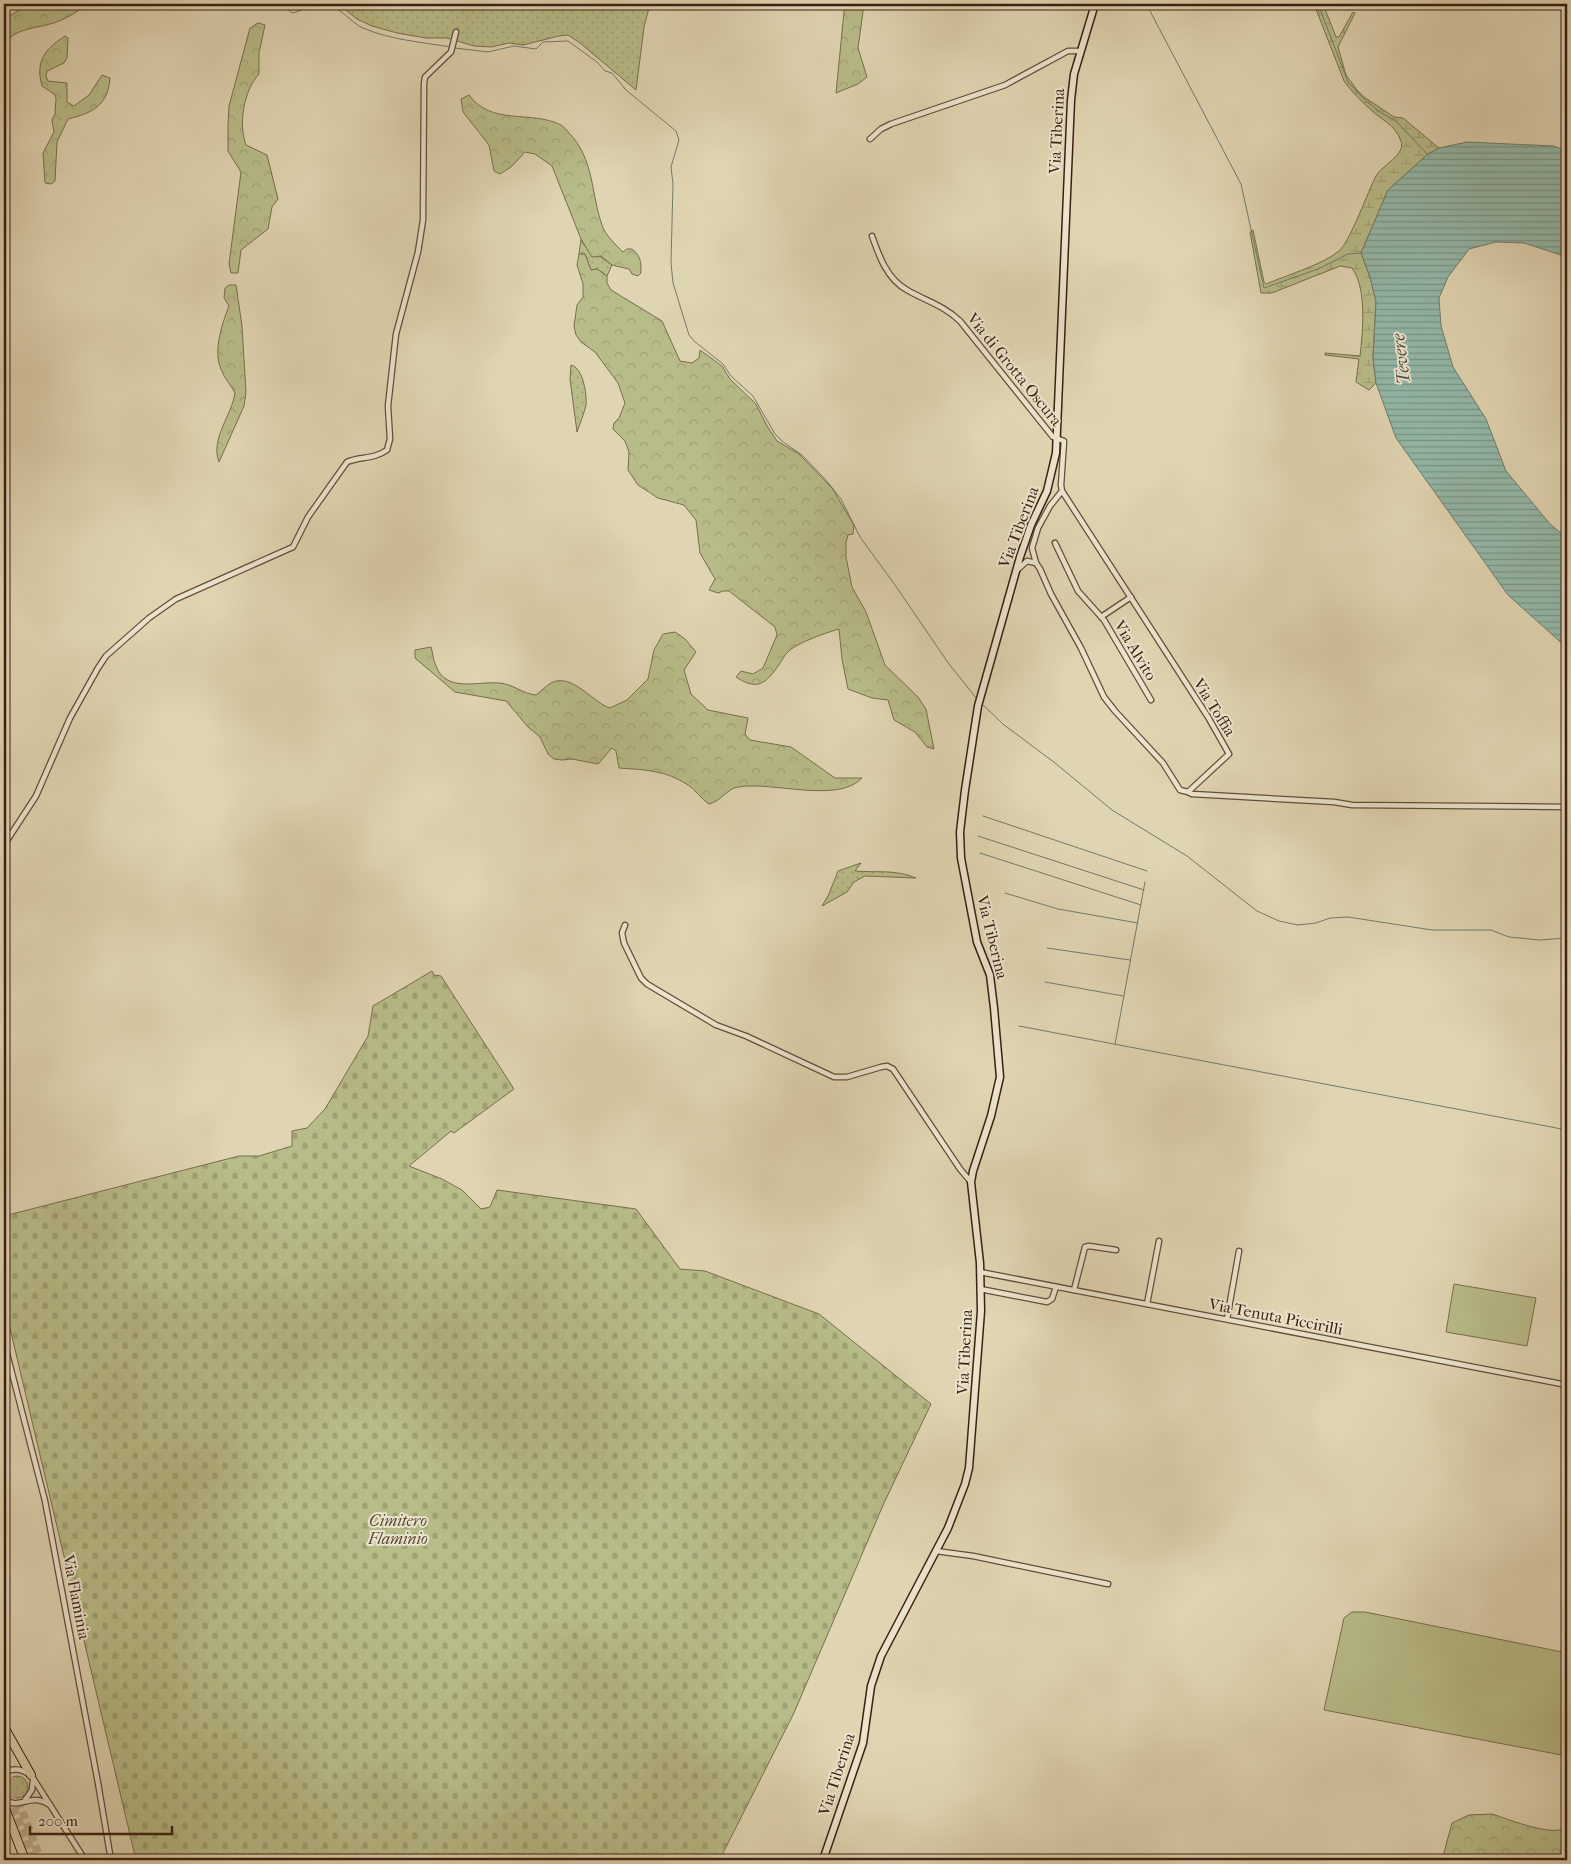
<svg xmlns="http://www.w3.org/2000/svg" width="1571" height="1864" viewBox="0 0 1571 1864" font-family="'IM FELL French Canon',serif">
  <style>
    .grass { fill: url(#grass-dots); stroke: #796e4d }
    .forest { fill: url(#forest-crowns); stroke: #796e4d }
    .wetland { fill: url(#wetland-marsh); stroke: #796e4d }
    .cemetery { fill: url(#cemetery-stones); stroke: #796e4d }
    .pitch { fill: #b8bc88; stroke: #796e4d }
    .water { fill: url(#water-rules); stroke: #707b6d }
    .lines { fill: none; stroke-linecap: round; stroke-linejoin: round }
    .stream { stroke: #707b6d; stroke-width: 1 }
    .highway-tunnel { stroke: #bfb192; stroke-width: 8; stroke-dasharray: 8 4; stroke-linecap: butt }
    .street-casing { stroke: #644c3a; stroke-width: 7 }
    .secondary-casing { stroke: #3a1f12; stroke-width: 9 }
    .highway-casing { stroke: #3a1f12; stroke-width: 10 }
    .street { stroke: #ebe4cd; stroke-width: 4.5 }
    .secondary { stroke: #ebe4cd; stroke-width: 6 }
    .highway { stroke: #e0d5b2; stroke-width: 8 }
    .labels { text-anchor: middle; stroke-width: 4; stroke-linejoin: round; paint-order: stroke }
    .street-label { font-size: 16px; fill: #3a1f12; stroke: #ebe4cd }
    .park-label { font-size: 16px; font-style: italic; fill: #5a4630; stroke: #ebe4cd }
    .water-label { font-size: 18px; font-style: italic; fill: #554d40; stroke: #ebe4cd }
  </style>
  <defs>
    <pattern id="grass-dots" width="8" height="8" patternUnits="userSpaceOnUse" patternTransform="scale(1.25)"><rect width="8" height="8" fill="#b8bc88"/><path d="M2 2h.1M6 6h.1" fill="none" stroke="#9fa174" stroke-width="1.8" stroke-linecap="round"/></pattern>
    <pattern id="forest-crowns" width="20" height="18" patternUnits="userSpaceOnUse" patternTransform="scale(1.25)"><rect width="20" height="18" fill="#b8bc88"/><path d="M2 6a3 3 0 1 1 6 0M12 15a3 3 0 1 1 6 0" fill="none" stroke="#9fa174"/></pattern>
    <pattern id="wetland-marsh" width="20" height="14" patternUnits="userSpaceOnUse" patternTransform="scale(1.25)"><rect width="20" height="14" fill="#b8bc88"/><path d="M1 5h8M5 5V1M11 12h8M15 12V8" fill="none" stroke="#9fa174"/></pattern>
    <pattern id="cemetery-stones" width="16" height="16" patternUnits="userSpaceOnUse" patternTransform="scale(1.25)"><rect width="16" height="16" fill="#b8bc88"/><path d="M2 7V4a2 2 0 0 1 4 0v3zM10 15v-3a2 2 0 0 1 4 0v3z" fill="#9fa174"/></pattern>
    <pattern id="water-rules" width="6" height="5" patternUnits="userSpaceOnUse" patternTransform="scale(1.25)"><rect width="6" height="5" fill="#94b9aa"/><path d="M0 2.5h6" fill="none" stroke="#7a9689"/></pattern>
  </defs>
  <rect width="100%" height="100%" fill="#e0d5b2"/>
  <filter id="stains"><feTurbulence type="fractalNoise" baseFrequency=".004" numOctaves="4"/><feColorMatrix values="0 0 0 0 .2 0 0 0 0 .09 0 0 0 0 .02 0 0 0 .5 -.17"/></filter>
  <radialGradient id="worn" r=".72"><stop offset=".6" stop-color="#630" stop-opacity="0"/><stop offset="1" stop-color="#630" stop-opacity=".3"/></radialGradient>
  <!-- grass -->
  <g class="grass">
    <polygon points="338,4 650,4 644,27 636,90 580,43 568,35 559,36 523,45 509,43 491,47 474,46 447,38 426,38 397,33 372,26 357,19"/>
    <polygon points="581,239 584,245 612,265 607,276 597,269 591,270 585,254 579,254"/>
    <path d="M 571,365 C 583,368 587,394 586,405 C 584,414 580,423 577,432 L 570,379 Z"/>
    <path d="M 861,863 L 855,871 C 878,873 894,869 916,878 L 865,876 L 854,882 L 847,892 L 822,906 L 829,894 L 838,871 Z"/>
    <circle cx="17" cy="1787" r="11"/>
  </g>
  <!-- forest -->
  <g class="forest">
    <path d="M 30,4 L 86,4 C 79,11 69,17 59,21 C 40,29 19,26 4,43 L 4,19 Z"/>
    <polygon points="843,4 864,4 858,48 867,77 858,84 836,93 844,12"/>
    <path d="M 258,23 L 265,25 L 259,53 L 259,74 C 244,90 238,124 246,145 L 267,155 L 278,199 L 272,207 L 268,229 L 241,250 L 238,273 L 231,273 L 229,264 L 241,172 L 228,151 L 228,125 L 229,106 L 250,28 Z"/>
    <path d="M 65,36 L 68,38 L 67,58 L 64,63 L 47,71 L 46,76 L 48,81 L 67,83 L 67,102 L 74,106 L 89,95 L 102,75 L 110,78 C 108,106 92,113 68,119 L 57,142 L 55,181 L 51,184 L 45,183 L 43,153 L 54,132 L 52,120 L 55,114 L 56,98 L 54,94 L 42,86 C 35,61 45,49 65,36 Z"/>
    <path d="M 469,95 C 491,126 532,110 561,125 C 564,127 567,130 569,133 C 594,158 591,194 602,225 C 605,235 616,245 623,252 L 627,249 L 632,249 C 641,256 641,262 641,273 L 638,276 L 632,274 L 629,269 L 612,265 L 601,256 L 592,257 L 581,239 L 552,166 L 535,154 L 525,152 L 511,167 L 500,174 L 494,171 L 489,145 L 463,112 L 461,99 Z"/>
    <path d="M 579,254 L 585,254 L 591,270 L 597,269 L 607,276 L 607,283 L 611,290 L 662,321 L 680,361 L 692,363 L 699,358 L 700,350 L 722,366 L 730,379 L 756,404 L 767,426 L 777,441 L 799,454 L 832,488 L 854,525 L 853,534 L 848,535 L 846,542 L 846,557 L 852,587 L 866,612 L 885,665 L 918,697 L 926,709 L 934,749 L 927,747 L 915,732 L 894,720 L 888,700 L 872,698 L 848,689 L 842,659 L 839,629 C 828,632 797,643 789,651 C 786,653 784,657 782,660 C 768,681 760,693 736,677 L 741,671 L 753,674 L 763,668 L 777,635 L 775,627 L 729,591 L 723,591 L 718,593 L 709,590 L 715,579 L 700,553 L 696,520 L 684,505 L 658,498 L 638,485 L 628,470 L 629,452 L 625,441 L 613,429 L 614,423 L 619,418 L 625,403 L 618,383 L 595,352 L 581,342 L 576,335 L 574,326 L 577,305 L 583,297 L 583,284 L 577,265 Z"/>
    <path d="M 229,285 L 236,285 L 242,326 L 246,392 L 244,406 L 219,462 C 210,439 232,415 235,393 C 231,385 224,378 221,369 C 213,351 222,324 229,306 L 224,298 L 225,288 Z"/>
    <path d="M 675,632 L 685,639 L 696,652 L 684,670 L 691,694 L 708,710 L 748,718 L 745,734 L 750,740 L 791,747 L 835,778 L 862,778 C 838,804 772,781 738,787 C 726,789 722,801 709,804 C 701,799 696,790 688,785 C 665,770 646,770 619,768 L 616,751 L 612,748 L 598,764 L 572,759 L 562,760 L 554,759 L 548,754 L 540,737 L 528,727 L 506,701 L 455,692 L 415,658 L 415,650 L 431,647 C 433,653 433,660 436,666 C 446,693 478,681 499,683 C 513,684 523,694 536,695 C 541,691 546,686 551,683 C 572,672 593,703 610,708 L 627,700 L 648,679 L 654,650 L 663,634 Z"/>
    <path d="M 1492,1814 C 1508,1819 1554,1838 1567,1827 L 1567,1860 L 1442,1860 L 1452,1823 L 1469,1815 Z"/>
  </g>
  <!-- wetland -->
  <path class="wetland" d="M 1314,4 L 1323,4 L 1336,37 L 1339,37 L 1353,12 L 1355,13 L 1338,47 L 1346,75 L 1357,90 L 1364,97 L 1394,117 L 1403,118 L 1439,148 L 1428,154 L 1388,190 L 1361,253 L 1370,277 L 1376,301 L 1373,358 L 1376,383 L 1369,390 L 1356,382 L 1359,359 L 1325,355 L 1325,353 L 1360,356 C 1363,330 1367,289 1352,268 L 1340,266 L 1272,293 L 1261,293 L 1250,232 L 1253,230 L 1264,282 L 1266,284 C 1287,275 1322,265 1339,251 C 1350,242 1368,191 1376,176 C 1382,165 1406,155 1401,141 C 1395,124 1381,120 1370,109 C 1361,101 1351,91 1344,81 Z"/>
  <!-- cemetery -->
  <polygon class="cemetery" points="432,971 434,975 441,976 514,1089 454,1133 451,1131 409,1166 442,1179 462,1190 481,1209 490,1207 497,1190 636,1209 680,1269 705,1271 819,1314 931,1404 884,1503 793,1715 723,1853 726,1860 136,1860 4,1303 4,1216 239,1156 259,1156 292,1146 292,1131 307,1128 325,1109 368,1036 373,1006"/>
  <!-- pitch -->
  <g class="pitch">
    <polygon points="1454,1284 1536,1298 1527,1346 1446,1332"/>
    <polygon points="1352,1612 1365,1612 1567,1653 1567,1756 1324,1710 1344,1618"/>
  </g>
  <!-- water -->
  <polygon class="water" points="1467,142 1553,146 1567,151 1567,258 1558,254 1524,243 1496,242 1469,249 1448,277 1439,298 1441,326 1453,367 1486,419 1506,471 1550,524 1567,538 1567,648 1508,595 1396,438 1376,383 1373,358 1376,301 1370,277 1361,253 1388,190 1428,154 1439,148"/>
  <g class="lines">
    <!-- stream -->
    <g class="stream">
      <path d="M 282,4 L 283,7 L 293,13 C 303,10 317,3 327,5 C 341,7 351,23 363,28 C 391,40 421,42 451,47"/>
      <polyline points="1318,4 1348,82 1365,100 1380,112 1396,121 1429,156"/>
      <polyline points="1150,11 1241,184 1264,288 1318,269 1348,254 1361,253"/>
      <polyline points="455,48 488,52 514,46 536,49 543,42 568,41 597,62 605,71 612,73 626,90 676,131 679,140 671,167 673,184 671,263 673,283 689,335 694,341 723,364 731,376 753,396 775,434 783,442 802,455 826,480 841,499 860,537 895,585 949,664 977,699"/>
      <polyline points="981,703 1003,724 1055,763 1112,810 1187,856 1257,911 1279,921 1298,925 1316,923 1330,918 1348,917 1432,930 1491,930 1509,937 1540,940 1567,938"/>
      <polyline points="983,816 1147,871"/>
      <polyline points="978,836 1144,890"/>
      <polyline points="980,853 1141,905"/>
      <polyline points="1005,893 1058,909 1138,923"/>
      <polyline points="1047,948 1130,960"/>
      <polyline points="1045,982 1123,996"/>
      <polyline points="1019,1026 1567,1130"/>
      <polyline points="1115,1044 1145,882"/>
    </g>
    <!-- highway-tunnel -->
    <g class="highway-tunnel">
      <polyline points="5,1767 41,1860"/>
      <polyline points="4,1785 35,1860"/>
    </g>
    <defs>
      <g id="street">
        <polyline points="870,139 881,129 891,124 1005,85 1068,51 1080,51"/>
        <path d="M 872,236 C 879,256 887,279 907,290 C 926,301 943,305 960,321 L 1053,437 L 1064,441 L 1061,485 L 1062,491 L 1208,717 L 1229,754 L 1188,792 L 1180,790 L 1163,763 L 1115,711 L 1104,697 L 1081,648 L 1051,594 L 1040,569 L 1036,563 L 1032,548 L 1038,528 L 1050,506 L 1062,491"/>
        <polyline points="1055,543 1078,591 1104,620 1151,700"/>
        <polyline points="1016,571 1027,561 1036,563"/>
        <polyline points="1101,617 1131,597"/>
        <polyline points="1188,792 1192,794 1334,802 1352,805 1567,807"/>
        <path d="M 4,845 L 36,796 L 70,718 L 98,668 L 106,656 L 149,618 L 176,599 L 293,547 L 308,517 L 347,462 C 360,456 373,460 387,450 L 390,439 L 388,406 L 396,334 L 418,252 L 423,220 L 424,84 L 425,77 L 451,52 L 456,32"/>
        <polyline points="625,925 622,933 624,943 641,978 647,984 716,1025 746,1036 834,1077 847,1077 881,1067 887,1066 893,1069 960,1169 971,1182"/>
        <polyline points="980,1272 1567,1385"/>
        <polyline points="980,1289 1047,1302 1052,1299 1056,1287"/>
        <polyline points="1074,1290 1085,1247 1089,1246 1116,1250"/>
        <polyline points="1147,1304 1159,1241"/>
        <polyline points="1227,1319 1239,1251"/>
        <polyline points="4,1342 45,1501 98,1783 111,1860"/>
        <polyline points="936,1551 973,1556 1108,1584"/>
        <path d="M 4,1773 C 13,1767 22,1769 31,1775 L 85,1860"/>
        <path d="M 4,1800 C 21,1810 30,1792 50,1805"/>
        <polyline points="25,1800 32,1790 33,1780"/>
      </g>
      <polyline id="secondary" points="823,1860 863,1743 871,1686 881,1656 948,1528 965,1484 969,1468 981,1311 980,1263 971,1182 973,1171 991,1116 1000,1077 994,1008 990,975 977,942 961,858 960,832 965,790 978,706 1020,557 1031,525 1047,491 1056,453 1071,100 1074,74 1095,4"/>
      <g id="highway">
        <polyline points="4,1727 31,1775"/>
        <polyline points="4,1764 5,1767"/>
        <polyline points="4,1806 25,1860"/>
      </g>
    </defs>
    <!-- street casing -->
    <use href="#street" class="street-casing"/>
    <!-- secondary casing -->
    <use href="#secondary" class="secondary-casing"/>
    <!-- highway casing -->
    <use href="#highway" class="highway-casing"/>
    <!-- street -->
    <use href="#street" class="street"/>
    <!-- secondary -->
    <use href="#secondary" class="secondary"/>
    <!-- highway -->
    <use href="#highway" class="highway"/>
  </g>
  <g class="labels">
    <!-- street labels -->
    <g class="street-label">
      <text transform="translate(1056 131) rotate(-87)" y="6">Via Tiberina</text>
      <text transform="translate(1015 369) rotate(51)" y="6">Via di Grotta Oscura</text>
      <text transform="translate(1018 527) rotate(-69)" y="6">Via Tiberina</text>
      <text transform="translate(1136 650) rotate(59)" y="6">Via Alvito</text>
      <text transform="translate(1215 707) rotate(58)" y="6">Via Toffia</text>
      <text transform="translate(993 937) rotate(76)" y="6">Via Tiberina</text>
      <text transform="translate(1276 1316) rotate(11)" y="6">Via Tenuta Piccirilli</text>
      <text transform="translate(964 1352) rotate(-87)" y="6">Via Tiberina</text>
      <text transform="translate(77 1597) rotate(79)" y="6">Via Flaminia</text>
      <text transform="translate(836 1774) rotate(-72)" y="6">Via Tiberina</text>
    </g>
    <!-- park labels -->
    <g class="park-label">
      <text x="398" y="1526">Cimitero<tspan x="398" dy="18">Flaminio</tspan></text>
    </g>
    <!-- water labels -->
    <g class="water-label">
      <text transform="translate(1401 359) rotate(-97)" y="6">Tevere</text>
    </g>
  </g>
  <!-- margin -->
  <rect width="1571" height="1864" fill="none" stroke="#e0d5b2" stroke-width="20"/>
  <rect x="5" y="5" width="1561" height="1854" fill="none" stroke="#3a1f12" stroke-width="2.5"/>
  <rect x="10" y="10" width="1551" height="1844" fill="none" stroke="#3a1f12"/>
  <!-- scale -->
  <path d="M30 1826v8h142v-8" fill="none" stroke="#3a1f12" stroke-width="2.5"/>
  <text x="38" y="1826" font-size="15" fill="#3a1f12" stroke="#ebe4cd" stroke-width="4" paint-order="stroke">200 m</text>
  <rect width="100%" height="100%" filter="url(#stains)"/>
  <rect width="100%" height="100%" fill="url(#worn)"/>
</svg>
